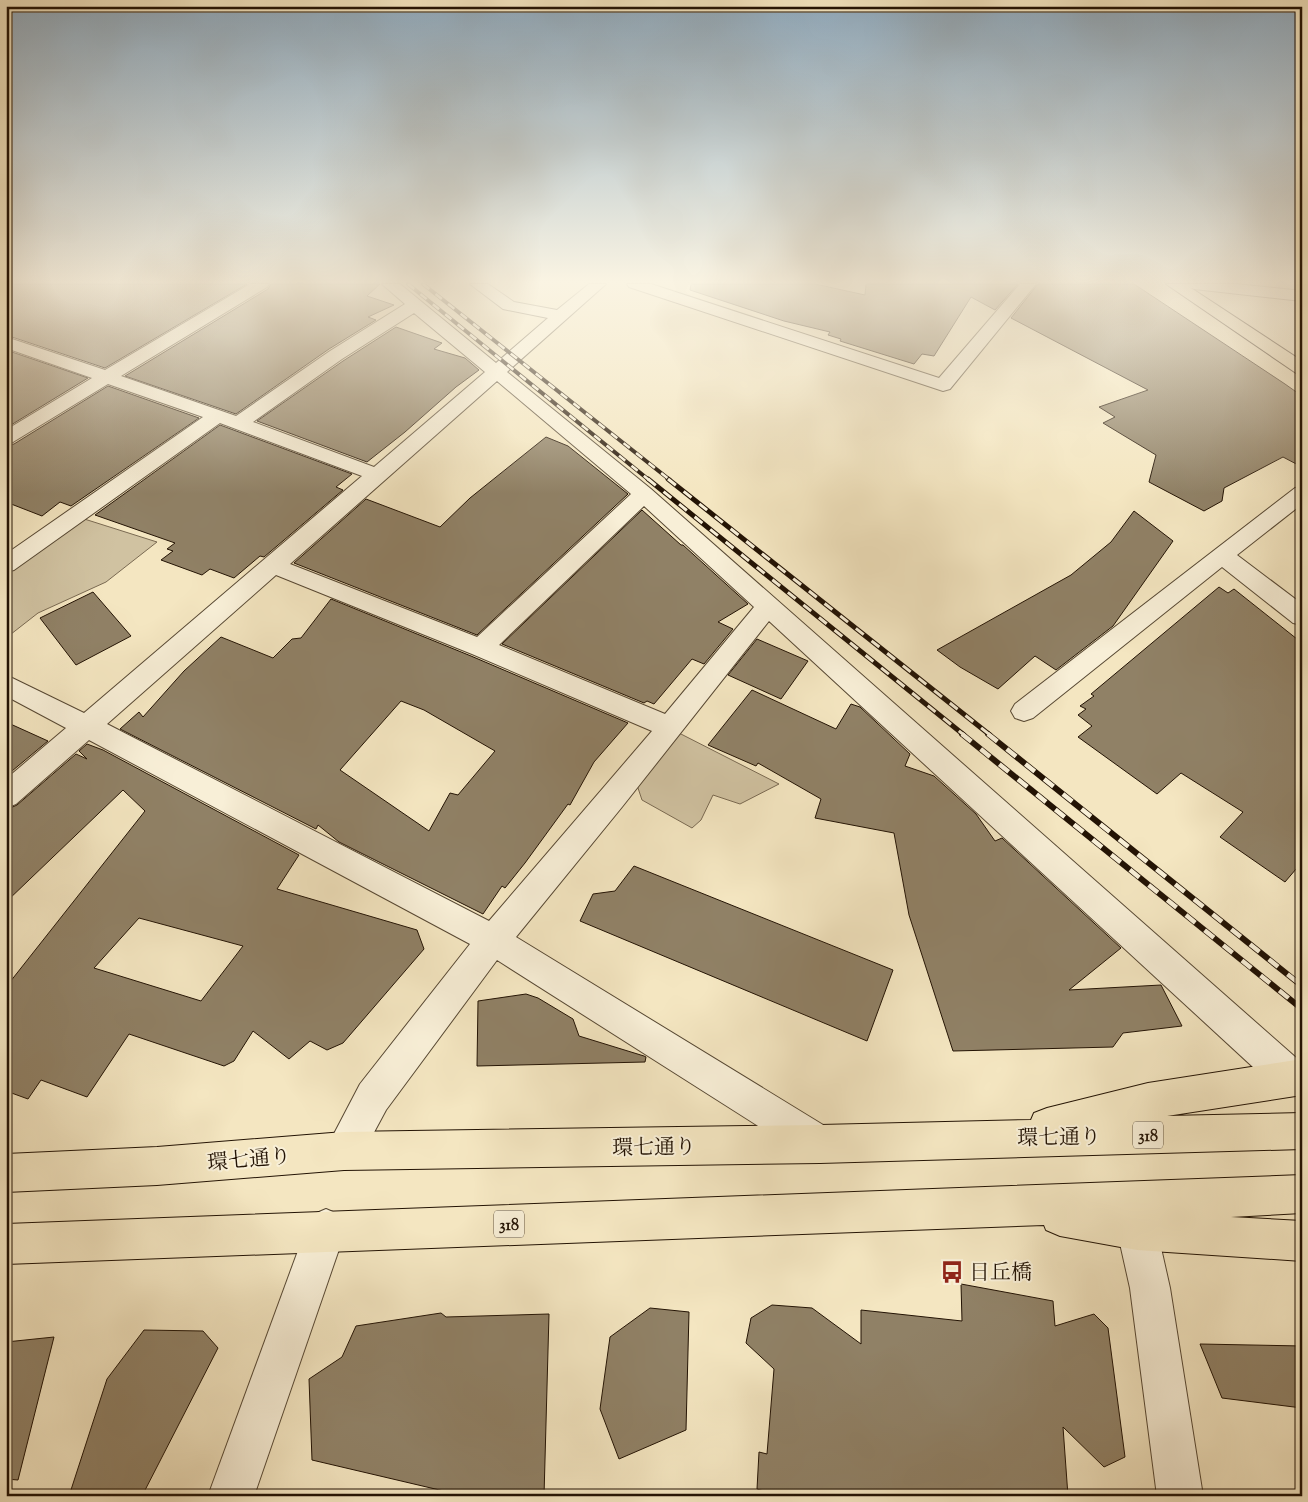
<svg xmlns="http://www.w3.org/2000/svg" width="1308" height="1502" viewBox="0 0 1308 1502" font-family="'Sorts Mill Goudy','Noto Serif JP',serif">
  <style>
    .green { fill: #d0c2a1; stroke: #7a6a52 }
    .building { fill: #908166; stroke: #231304; fill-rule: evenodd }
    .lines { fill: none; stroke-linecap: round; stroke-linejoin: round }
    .minor-casing { stroke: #574833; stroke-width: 2 }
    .major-casing { stroke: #231304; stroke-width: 2 }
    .minor { fill: #f8efd7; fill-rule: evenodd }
    .major { fill: #f4e6c1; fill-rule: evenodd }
    .rail-far2-casing { stroke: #231304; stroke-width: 4 }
    .rail-far1-casing { stroke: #231304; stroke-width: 5 }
    .rail-casing { stroke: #231304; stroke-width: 6 }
    .rail-far2 { stroke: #f8efd7; stroke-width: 2.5; stroke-dasharray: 8; stroke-linecap: butt }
    .rail-far1 { stroke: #f8efd7; stroke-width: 3; stroke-dasharray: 10; stroke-linecap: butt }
    .rail { stroke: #f8efd7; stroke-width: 4.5; stroke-dasharray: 12; stroke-linecap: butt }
    .labels { text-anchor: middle; stroke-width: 4; stroke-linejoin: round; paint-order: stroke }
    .shield { fill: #f8efd7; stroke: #635543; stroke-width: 1 }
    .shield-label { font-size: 16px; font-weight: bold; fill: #231304 }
    .near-street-label { font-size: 21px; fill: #231304; stroke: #f8efd7 }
    .near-poi-label { font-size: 21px; fill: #231304; stroke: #f8efd7; text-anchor: start }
  </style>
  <rect width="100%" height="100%" fill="#f4e6c1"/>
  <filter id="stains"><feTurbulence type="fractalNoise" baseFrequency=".004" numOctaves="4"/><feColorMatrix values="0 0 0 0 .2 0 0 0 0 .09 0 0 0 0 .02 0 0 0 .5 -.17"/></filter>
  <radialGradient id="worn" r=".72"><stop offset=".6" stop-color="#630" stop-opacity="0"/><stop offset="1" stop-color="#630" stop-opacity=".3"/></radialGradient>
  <!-- green -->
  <g class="green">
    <polygon points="78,517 157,542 106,582 38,613 6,638 6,569"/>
    <polygon points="677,732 779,784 740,804 713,795 701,820 692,828 642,800 637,785"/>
  </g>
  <!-- building -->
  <g class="building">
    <polygon points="6,284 247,284 105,368 6,335"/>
    <polygon points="271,284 380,284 367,296 394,305 368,317 376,320 329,349 236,414 125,376 268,289"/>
    <polygon points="691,284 815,284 865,295 866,284 1018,284 995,310 971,297 934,356 922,354 914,364 840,341 841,339 828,335 830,332 784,321 690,290"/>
    <polygon points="1038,284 1134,284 1285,384 1302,396 1302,467 1283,457 1224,488 1222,501 1204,511 1149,482 1156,455 1103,423 1115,417 1099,407 1148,390 1011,318"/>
    <polygon points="396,327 442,343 434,349 465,358 479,370 456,387 405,432 367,462 257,421 343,361"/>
    <polygon points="6,350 88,378 6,428"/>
    <polygon points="108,386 199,418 71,506 60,502 42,516 6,502 6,446 14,444"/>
    <polygon points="220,425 352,474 336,487 343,490 264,557 260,556 234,578 210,569 202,575 161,560 173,551 167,549 175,543 95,515"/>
    <polygon points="546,437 568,446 628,494 477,635 294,563 366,499 440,527 470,498"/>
    <polygon points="642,510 681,545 683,545 748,604 718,622 733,629 704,664 692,659 654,704 647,701 644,703 502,644"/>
    <polygon points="1134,511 1173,541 1113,626 1056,670 1035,656 998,689 960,667 937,650 1071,575 1111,542"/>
    <polygon points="1219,587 1228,593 1234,589 1302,643 1302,862 1285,882 1220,837 1243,812 1181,773 1157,794 1078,737 1092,726 1078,715 1086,709 1080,706 1094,696 1091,694"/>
    <polygon points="93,592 131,636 76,665 40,618"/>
    <path d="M 331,599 L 471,656 L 628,723 L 594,762 L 570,805 L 568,804 L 525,863 L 505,888 L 502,886 L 483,914 L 339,842 L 318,825 L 316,829 L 120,729 L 139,712 L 143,717 L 184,671 L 221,637 L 273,658 L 292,639 L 301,638 ZM 401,701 L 424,710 L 495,751 L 458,795 L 450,793 L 429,831 L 340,770 Z"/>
    <polygon points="757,639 808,661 781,699 728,675"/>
    <polygon points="752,690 836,729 851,704 860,707 910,754 905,766 934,776 976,814 995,841 1002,838 1121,948 1069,990 1161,985 1182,1026 1123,1033 1113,1047 953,1051 909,915 894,833 815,818 821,799 758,763 756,766 708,745"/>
    <polygon points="6,722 48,741 6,776"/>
    <path d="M 87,744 L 103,750 L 299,855 L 277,889 L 417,930 L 424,949 L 343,1043 L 327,1050 L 310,1041 L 289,1059 L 253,1031 L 234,1061 L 224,1066 L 129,1034 L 87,1097 L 41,1080 L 28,1099 L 6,1091 L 6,987 L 145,811 L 123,790 L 6,902 L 6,810 L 17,805 L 76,754 L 87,759 L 79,751 ZM 139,918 L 243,946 L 201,1001 L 94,968 Z"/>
    <polygon points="634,866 893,970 867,1041 580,921 593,894 615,891"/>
    <polygon points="526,994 538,998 573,1019 579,1036 644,1056 646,1057 645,1062 477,1066 478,1001"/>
    <polygon points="961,1284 1053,1301 1055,1326 1094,1314 1108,1328 1125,1457 1104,1467 1063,1427 1068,1496 780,1496 757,1489 759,1452 767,1454 774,1369 746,1343 751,1318 772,1305 812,1308 861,1344 861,1310 962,1321"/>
    <polygon points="650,1308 689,1312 686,1430 619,1459 600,1409 610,1337"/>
    <polygon points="441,1313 446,1317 549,1314 544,1496 465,1496 312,1460 309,1379 342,1357 356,1326"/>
    <polygon points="144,1330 203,1331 218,1348 142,1496 69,1496 107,1379"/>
    <polygon points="54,1337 18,1480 6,1479 6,1342"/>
    <polygon points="1200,1344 1302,1346 1302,1408 1222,1398"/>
  </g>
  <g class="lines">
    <defs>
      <g id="minor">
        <path d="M 250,284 L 269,284 L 267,287 L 121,376 L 236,416 L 330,351 L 405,304 L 382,284 L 400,284 L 496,363 L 548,318 L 503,309 L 470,284 L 488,284 L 514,302 L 557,310 L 589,284 L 606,284 L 507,372 L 651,489 L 1302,1063 L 1302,1092 L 1292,1096 L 1279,1091 L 769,621 L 622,807 L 516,937 L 833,1131 L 839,1144 L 833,1157 L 820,1163 L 807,1157 L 497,960 L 386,1110 L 357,1164 L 344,1170 L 331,1164 L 325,1151 L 360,1084 L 470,944 L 89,740 L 16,804 L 6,808 L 6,779 L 66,728 L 6,696 L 6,675 L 84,713 L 362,476 L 220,423 L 14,570 L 6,572 L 6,554 L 203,417 L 108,384 L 13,442 L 6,444 L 6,430 L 92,378 L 6,348 L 6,337 L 105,370 ZM 414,313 L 485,372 L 374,467 L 253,422 L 342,359 ZM 497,381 L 631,494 L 477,637 L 290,564 ZM 644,506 L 754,607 L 665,714 L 499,645 ZM 276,575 L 472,654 L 652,731 L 489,921 L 107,724 Z"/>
        <polygon points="627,284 651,284 939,378 1020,284 1036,284 950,389 943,391 629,287"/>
        <polygon points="1186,284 1236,284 1302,291 1302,301 1194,289 1188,287"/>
        <polygon points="1302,487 1302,504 1237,555 1302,604 1302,625 1293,623 1222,567 1033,718 1024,721 1015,718 1011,711 1015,704 1295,488"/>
        <polygon points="326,1209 340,1215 346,1229 254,1496 208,1496 306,1229 312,1215"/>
        <polygon points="1137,1210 1151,1216 1157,1230 1170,1288 1203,1496 1157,1496 1130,1288 1117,1230 1123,1216"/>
      </g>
      <g id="major">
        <polygon points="1166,284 1185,284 1302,361 1302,374 1296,373"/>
        <polygon points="1302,1059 1302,1095 1167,1116 1302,1113 1302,1149 820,1163 344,1170 157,1185 6,1192 6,1154 157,1147 344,1132 820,1125 1031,1120 1034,1113 1047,1108 1148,1083"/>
        <polygon points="1302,1175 1302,1213 1231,1217 1302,1221 1302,1261 1137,1250 1060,1236 1046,1230 1044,1225 6,1264 6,1224"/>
      </g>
    </defs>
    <!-- minor casing -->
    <use href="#minor" class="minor-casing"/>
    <!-- major casing -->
    <use href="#major" class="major-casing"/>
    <!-- minor -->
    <use href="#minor" class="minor"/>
    <!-- major -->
    <use href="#major" class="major"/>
    <defs>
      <g id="rail-far2">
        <polyline points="408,284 649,480"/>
        <polyline points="423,284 670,480"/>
      </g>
      <g id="rail-far1">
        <polyline points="648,479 964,735"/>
        <polyline points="668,479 990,735"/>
      </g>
      <g id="rail">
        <polyline points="962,734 1302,1009"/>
        <polyline points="988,734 1302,986"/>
      </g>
    </defs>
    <!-- rail-far2 casing -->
    <use href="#rail-far2" class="rail-far2-casing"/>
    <!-- rail-far1 casing -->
    <use href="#rail-far1" class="rail-far1-casing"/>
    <!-- rail casing -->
    <use href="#rail" class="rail-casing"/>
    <!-- rail-far2 -->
    <use href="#rail-far2" class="rail-far2"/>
    <!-- rail-far1 -->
    <use href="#rail-far1" class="rail-far1"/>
    <!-- rail -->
    <use href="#rail" class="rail"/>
  </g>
  <!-- sky -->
  <linearGradient id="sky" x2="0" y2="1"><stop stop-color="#90abbf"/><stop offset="0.57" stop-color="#faf4e3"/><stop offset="1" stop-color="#faf4e3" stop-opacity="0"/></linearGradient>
  <rect width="1308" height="494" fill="url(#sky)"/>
  <!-- icons -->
  <defs>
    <symbol id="bus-bare" viewBox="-9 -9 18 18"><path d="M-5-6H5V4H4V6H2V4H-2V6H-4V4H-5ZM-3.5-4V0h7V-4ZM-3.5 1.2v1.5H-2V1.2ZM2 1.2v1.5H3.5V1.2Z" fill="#8f2418" stroke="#f8efd7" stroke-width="2.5" paint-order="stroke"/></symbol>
  </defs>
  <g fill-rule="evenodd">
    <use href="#bus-bare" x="936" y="1256" width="32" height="32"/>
  </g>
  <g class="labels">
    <!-- shield labels -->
    <g class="shield">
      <rect x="1133" y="1121.5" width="30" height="27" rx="4"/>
      <rect x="494" y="1210.5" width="30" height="27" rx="4"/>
    </g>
    <g class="shield-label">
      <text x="1148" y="1141">318</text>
      <text x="509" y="1230">318</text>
    </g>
    <!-- near-street labels -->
    <g class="near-street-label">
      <text transform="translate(1059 1137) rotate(-1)" y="7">環七通り</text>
      <text transform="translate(654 1147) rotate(-1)" y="7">環七通り</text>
      <text transform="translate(249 1159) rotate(-5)" y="7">環七通り</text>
    </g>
    <!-- near-poi labels -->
    <g class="near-poi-label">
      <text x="969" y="1279">日丘橋</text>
    </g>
  </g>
  <!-- margin -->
  <rect width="1308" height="1502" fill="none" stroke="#f4e6c1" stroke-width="25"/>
  <rect x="8" y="8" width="1293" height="1487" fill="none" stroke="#231304" stroke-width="2.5"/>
  <rect x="12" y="12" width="1283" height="1477" fill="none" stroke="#231304"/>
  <rect width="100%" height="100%" filter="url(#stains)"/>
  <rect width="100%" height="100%" fill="url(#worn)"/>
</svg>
